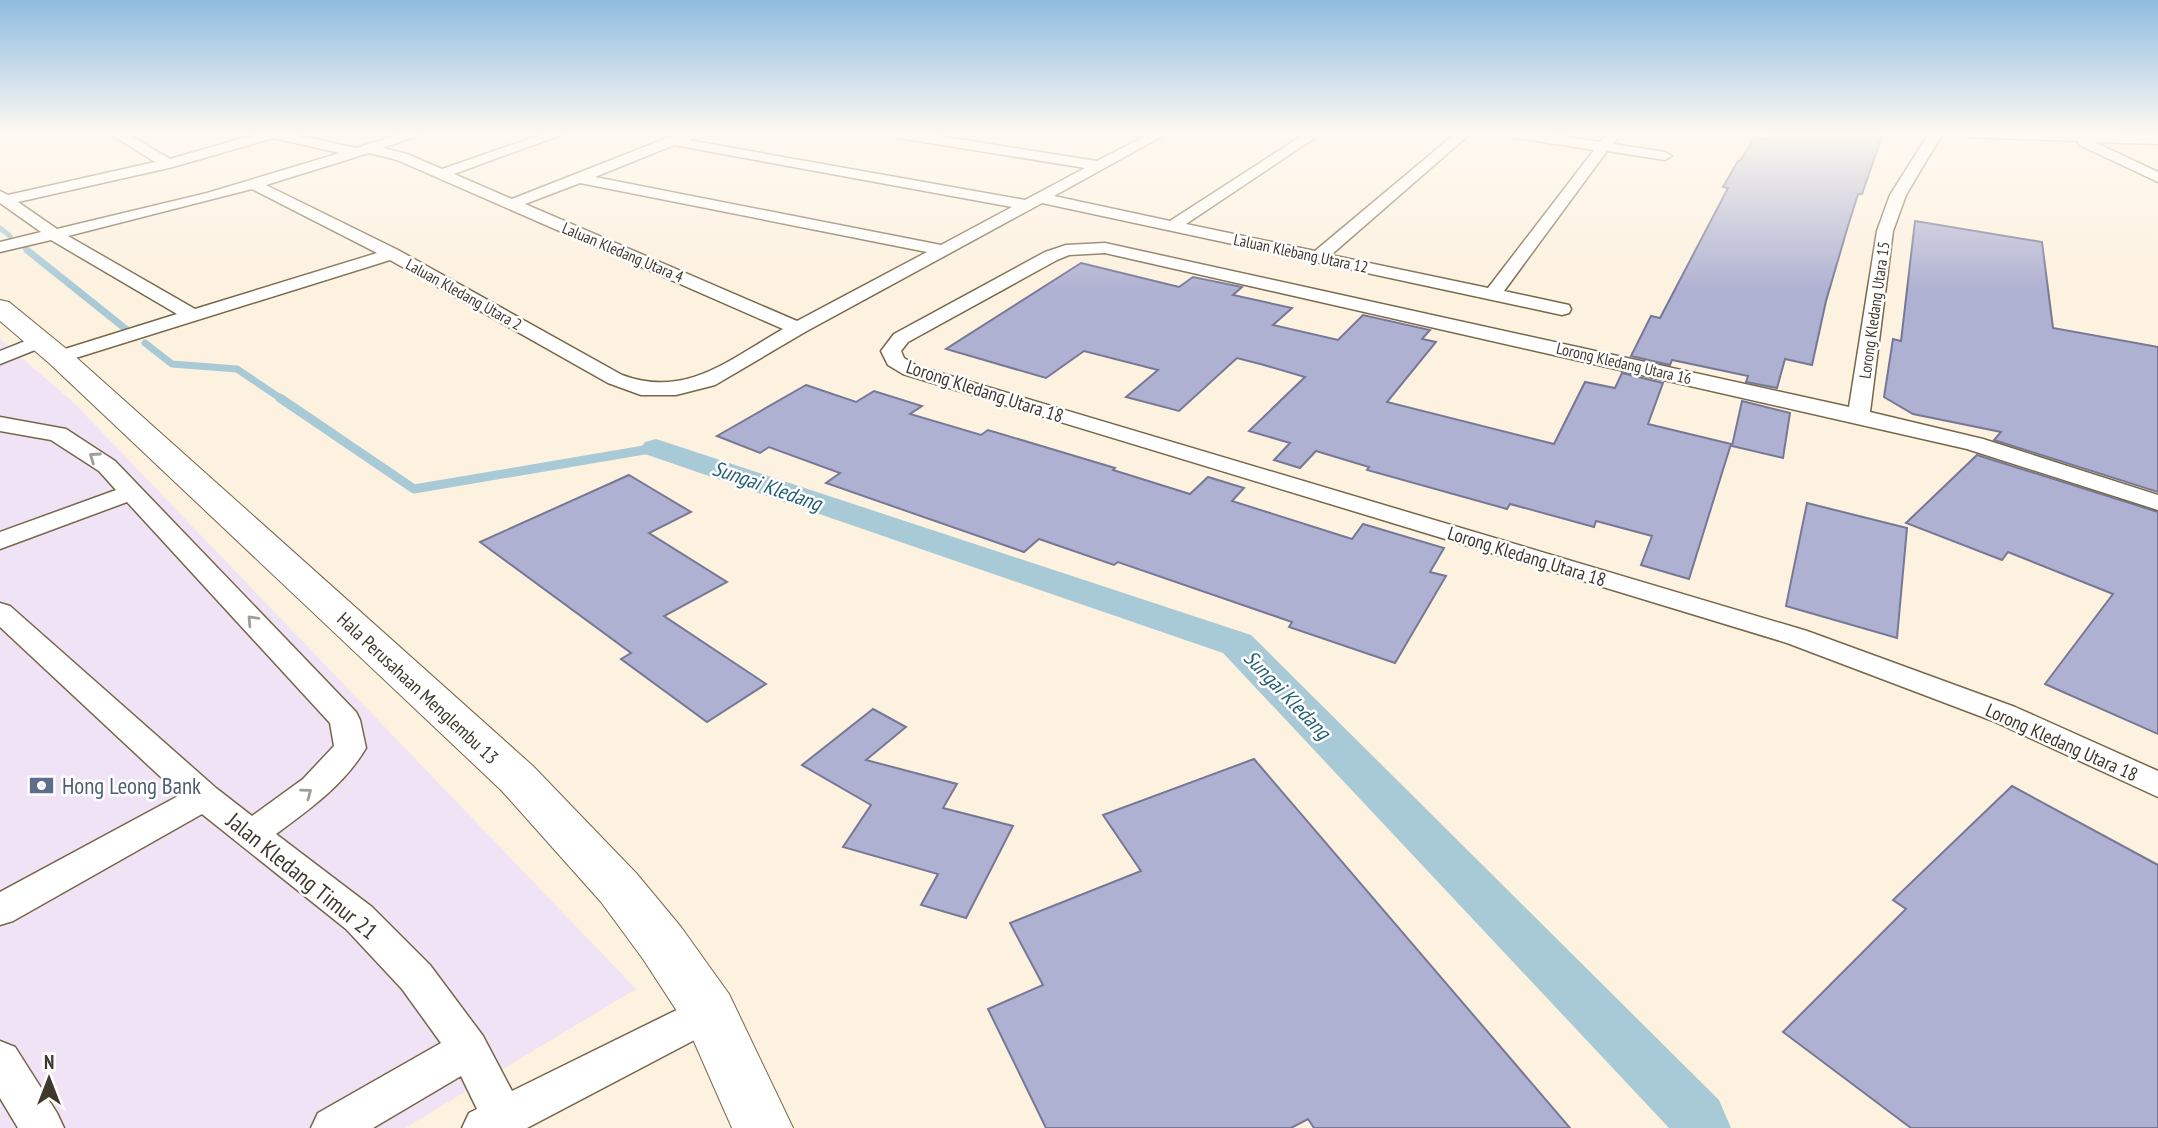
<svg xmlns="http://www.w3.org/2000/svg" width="2158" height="1128" viewBox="0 0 2158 1128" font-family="'PT Sans Narrow',sans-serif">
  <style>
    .commercial { fill: #f1e3f6 }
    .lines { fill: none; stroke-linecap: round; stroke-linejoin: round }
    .stream-far2 { stroke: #a8c9d6; stroke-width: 5 }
    .stream-far1 { stroke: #a8c9d6; stroke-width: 7 }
    .stream { stroke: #a8c9d6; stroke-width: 9 }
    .canal { fill: #a8c9d6; fill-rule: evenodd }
    .building { fill: #afb1d2; stroke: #767896; stroke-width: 2 }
    .street-casing { stroke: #77664a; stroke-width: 3 }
    .secondary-casing { stroke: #77664a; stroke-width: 2 }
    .street { fill: #fff; fill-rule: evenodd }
    .secondary { fill: #fff; fill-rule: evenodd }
    .oneway { stroke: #a09c96 }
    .labels { text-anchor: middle; stroke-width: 5; stroke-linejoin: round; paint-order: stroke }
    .far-street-label { font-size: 16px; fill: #40382c; stroke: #fff }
    .street-label { font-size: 19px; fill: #40382c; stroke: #fff }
    .water-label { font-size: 21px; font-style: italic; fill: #225f74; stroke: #fff }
    .near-service-label { font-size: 23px; fill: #4e5e75; stroke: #fff; text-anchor: start }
    .near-street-label { font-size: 23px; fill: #40382c; stroke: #fff }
  </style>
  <rect width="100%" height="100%" fill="#fdf1df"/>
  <!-- commercial -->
  <polygon class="commercial" points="0,339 74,403 636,989 405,1128 0,1128"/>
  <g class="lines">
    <!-- stream-far2 -->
    <g class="stream-far2">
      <polyline points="0,228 10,236"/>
      <polyline points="24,247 29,251"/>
    </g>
    <!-- stream-far1 -->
    <g class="stream-far1">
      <polyline points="27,250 127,330"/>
      <polyline points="145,343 172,364 237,369 283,400"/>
    </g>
    <!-- stream -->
    <polyline class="stream" points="280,398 414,489 656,448"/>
    <!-- canal -->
    <polygon class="canal" points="656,439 1251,635 1719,1100 1731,1128 1669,1128 1223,653 645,454 641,448 645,442"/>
  </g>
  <!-- building -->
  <g class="building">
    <polygon points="1771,133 1883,133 1862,194 1858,194 1848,226 1826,301 1812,365 1785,359 1777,388 1746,382 1748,376 1672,360 1670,365 1631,356 1651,316 1660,318 1728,188 1723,187 1738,161 1740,161 1755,137 1768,139"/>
    <polygon points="1915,221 2042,242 2053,328 2158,347 2158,492 1994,440 2001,432 1913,414 1884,397 1893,339 1901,341"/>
    <polygon points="1081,263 1179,287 1193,277 1242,287 1233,295 1292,308 1273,325 1338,340 1363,315 1430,330 1422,339 1436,342 1387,402 1554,444 1585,382 1615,388 1622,373 1663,383 1648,424 1731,444 1689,579 1641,565 1652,536 1596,521 1594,527 1510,504 1507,509 1367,470 1369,467 1316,451 1300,468 1274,460 1290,443 1249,431 1305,377 1264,365 1237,358 1179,411 1126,397 1158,370 1084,351 1046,378 946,349"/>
    <polygon points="806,385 856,402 874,391 922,406 910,414 981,435 988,430 1115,468 1113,470 1190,494 1208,477 1244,488 1232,501 1352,539 1363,524 1444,548 1430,572 1446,576 1395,663 1289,627 1292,622 1118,562 1114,565 1039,539 1024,552 826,483 840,473 769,447 760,453 717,436"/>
    <polygon points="1742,401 1790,413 1783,458 1732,446"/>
    <polygon points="1977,455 2158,512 2158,734 2045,684 2113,594 2008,552 2002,560 1906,523"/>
    <polygon points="629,475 691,512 649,533 727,582 664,616 766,684 707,722 621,659 631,653 480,542"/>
    <polygon points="1807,503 1907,528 1897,638 1786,606"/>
    <polygon points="873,709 906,727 866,760 957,784 943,808 1013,826 966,918 921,905 938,874 843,847 871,805 802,765"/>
    <polygon points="1254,759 1570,1128 1314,1128 1308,1119 1291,1128 1046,1128 988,1009 1043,985 1010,923 1141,871 1103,815"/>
    <polygon points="2012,786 2158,865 2158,1128 1911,1128 1783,1032 1906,909 1893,900"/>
  </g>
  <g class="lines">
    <defs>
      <g id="street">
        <path d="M 109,133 L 126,133 L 170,159 L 260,133 L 288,133 L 356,148 L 404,133 L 425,133 L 383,148 L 407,154 L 442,169 L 546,133 L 566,133 L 454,174 L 512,199 L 667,138 L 682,133 L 694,133 L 694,138 L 688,140 L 1025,200 L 1085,168 L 893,137 L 886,133 L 919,133 L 1097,161 L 1151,133 L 1168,133 L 1054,196 L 1170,221 L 1306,133 L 1322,133 L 1186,224 L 1315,251 L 1456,133 L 1471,133 L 1331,255 L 1488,288 L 1594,150 L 1511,137 L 1504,133 L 1539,133 L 1600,142 L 1607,133 L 1621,133 L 1613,144 L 1665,152 L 1672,156 L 1665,160 L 1607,151 L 1504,291 L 1569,305 L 1571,309 L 1569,313 L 1562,315 L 1042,203 L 805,332 L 715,385 L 676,395 L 641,395 L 608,383 L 390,260 L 66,361 L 52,361 L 49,357 L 52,353 L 177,314 L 51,240 L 0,252 L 0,242 L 41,232 L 0,203 L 0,191 L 8,195 L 155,162 ZM 273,138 L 340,153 L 207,193 L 57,229 L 18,202 L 173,167 ZM 674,145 L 1012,207 L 941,245 L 595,177 ZM 369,153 L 397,160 L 783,329 C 730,359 686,399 622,375 L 398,250 L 266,185 ZM 580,183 L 927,252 L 797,321 L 525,204 ZM 252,189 L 377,253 L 195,309 L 68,236 Z"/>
        <polygon points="1929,133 1943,133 1906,195 1893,231 1870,412 1983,439 2158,495 2158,510 1967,449 1105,253 1069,255 1057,260 908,342 901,351 904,358 917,366 1807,631 2015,707 2158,771 2158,797 1993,721 1787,643 903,374 888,365 881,351 894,334 1045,252 1066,245 1105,243 1849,407 1877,231 1890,195"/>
        <polygon points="1962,133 2158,136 2158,144 2094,142 2158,172 2158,182 2079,145 2078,141 1969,137"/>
        <polygon points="38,336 45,338 48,342 45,346 0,364 0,351"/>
        <path d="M 0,417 L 66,429 L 115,461 L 356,712 L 360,720 L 366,748 C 344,785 310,809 276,834 L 372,907 L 430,965 L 483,1036 L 512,1091 L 709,994 L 723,999 L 729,1012 L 723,1025 L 527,1128 L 462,1128 L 469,1113 L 477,1109 L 461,1076 L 373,1128 L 311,1128 L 318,1113 L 441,1043 L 402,989 L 346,929 L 202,814 L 13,921 L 0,925 L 0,892 L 180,795 L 0,627 L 0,603 L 10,606 L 216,788 L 252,816 L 303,779 L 334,746 L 330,723 L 127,502 L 0,549 L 0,532 L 116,490 L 99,471 L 51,440 L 0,431 Z"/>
        <polygon points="0,1041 15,1047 57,1113 64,1128 18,1128 0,1098"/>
      </g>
      <polygon id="secondary" points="0,300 9,302 69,351 533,766 637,874 681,927 729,994 793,1128 732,1128 688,1028 643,959 601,902 501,790 49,363 0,321"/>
    </defs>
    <!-- street casing -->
    <use href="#street" class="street-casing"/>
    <!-- secondary casing -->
    <use href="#secondary" class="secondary-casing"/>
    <!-- street -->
    <use href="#street" class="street"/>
    <!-- secondary -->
    <use href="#secondary" class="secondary"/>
  </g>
  <!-- one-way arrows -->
  <defs><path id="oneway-chevron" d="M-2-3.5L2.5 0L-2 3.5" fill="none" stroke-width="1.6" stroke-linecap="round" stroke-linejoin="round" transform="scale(1.75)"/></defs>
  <g class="oneway">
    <use href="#oneway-chevron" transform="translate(94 457) rotate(-145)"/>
    <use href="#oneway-chevron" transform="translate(252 620) rotate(-133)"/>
    <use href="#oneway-chevron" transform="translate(307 793) rotate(-37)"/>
  </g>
  <!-- sky -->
  <linearGradient id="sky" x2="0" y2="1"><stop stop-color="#8ebce1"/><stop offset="0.46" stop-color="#fef9f1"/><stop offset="1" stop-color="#fef9f1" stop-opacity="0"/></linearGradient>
  <rect width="2158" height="291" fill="url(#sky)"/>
  <!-- icons -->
  <defs>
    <symbol id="bank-bare" viewBox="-9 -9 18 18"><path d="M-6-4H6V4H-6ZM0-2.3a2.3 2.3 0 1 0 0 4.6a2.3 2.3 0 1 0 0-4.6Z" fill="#5c6f8a" stroke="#fff" stroke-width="2.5" paint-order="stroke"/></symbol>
  </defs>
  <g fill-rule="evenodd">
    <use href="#bank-bare" x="24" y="768" width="35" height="35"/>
  </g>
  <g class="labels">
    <!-- far-street labels -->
    <g class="far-street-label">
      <text transform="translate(623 252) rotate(23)" y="6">Laluan Kledang Utara 4</text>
      <text transform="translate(1301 253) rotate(12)" y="6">Laluan Klebang Utara 12</text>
      <text transform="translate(464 294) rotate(29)" y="6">Laluan Kledang Utara 2</text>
      <text transform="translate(1874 310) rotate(-82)" y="6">Lorong Kledang Utara 15</text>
      <text transform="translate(1624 363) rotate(13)" y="6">Lorong Kledang Utara 16</text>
    </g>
    <!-- street labels -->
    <g class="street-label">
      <text transform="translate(985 391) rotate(18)" y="7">Lorong Kledang Utara 18</text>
      <text transform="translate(1527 556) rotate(17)" y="7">Lorong Kledang Utara 18</text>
      <text transform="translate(418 688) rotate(43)" y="7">Hala Perusahaan Menglembu 13</text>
      <text transform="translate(2062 742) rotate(24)" y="7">Lorong Kledang Utara 18</text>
    </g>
    <!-- water labels -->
    <g class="water-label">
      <text transform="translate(767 486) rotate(19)" y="7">Sungai Kledang</text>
      <text transform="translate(1287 695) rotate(46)" y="7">Sungai Kledang</text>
    </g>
    <!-- near-service labels -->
    <g class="near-service-label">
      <text x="62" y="794">Hong Leong Bank</text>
    </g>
    <!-- near-street labels -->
    <g class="near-street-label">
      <text transform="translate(302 876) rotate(39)" y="8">Jalan Kledang Timur 21</text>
    </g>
  </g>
  <!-- north arrow -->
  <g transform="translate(49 1079)" stroke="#ffffff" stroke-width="5" paint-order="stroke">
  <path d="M0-5L12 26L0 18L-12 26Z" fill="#40382c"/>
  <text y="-10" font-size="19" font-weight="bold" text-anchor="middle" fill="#40382c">N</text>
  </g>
</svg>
